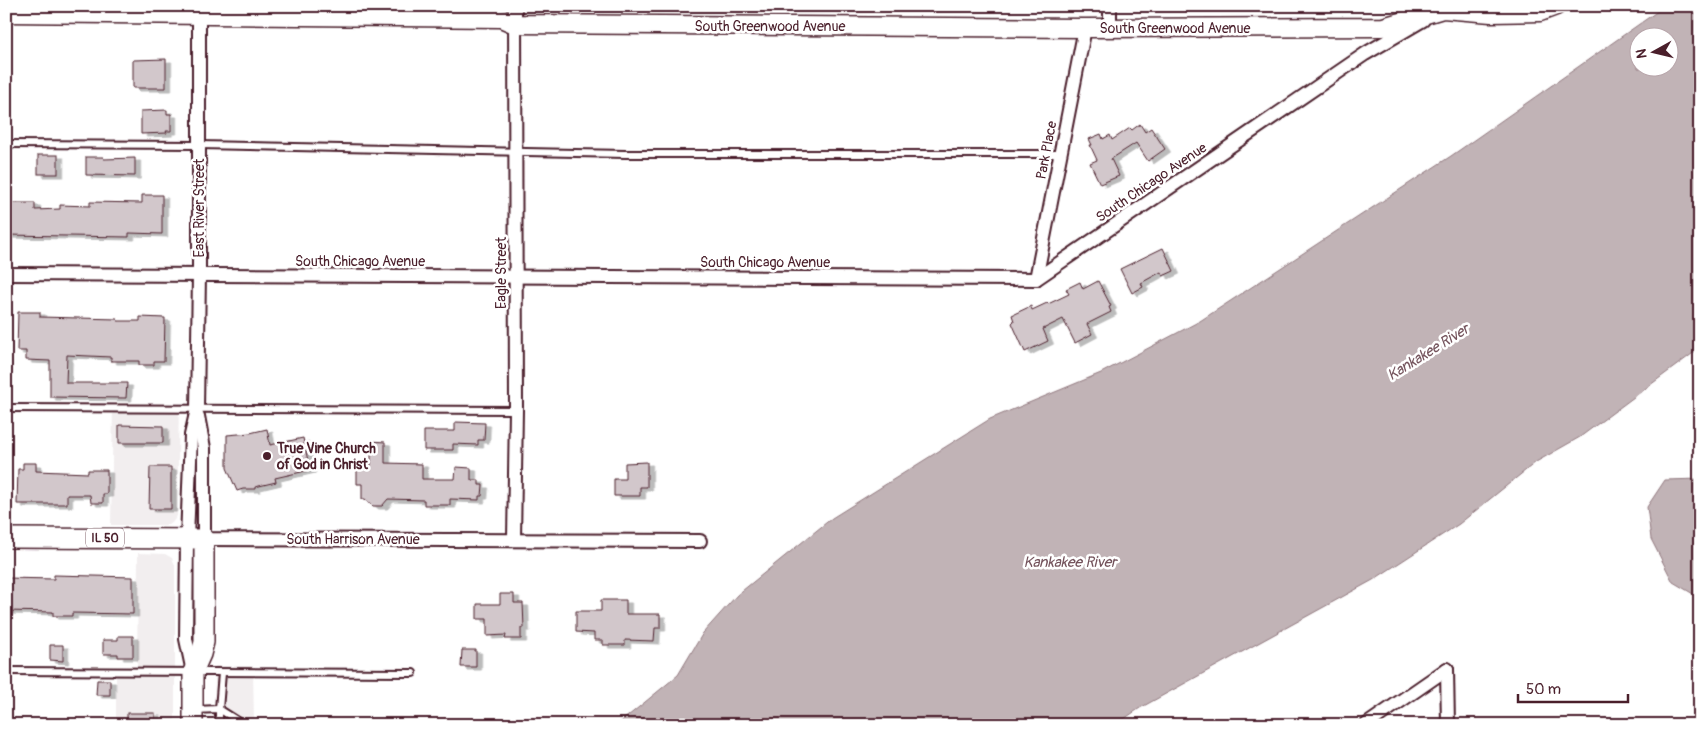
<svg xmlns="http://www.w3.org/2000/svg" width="1706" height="731" viewBox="0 0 1706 731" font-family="Pangolin,sans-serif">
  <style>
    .built { fill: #f2eeef }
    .water { fill: #c1b3b6; stroke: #91787e; fill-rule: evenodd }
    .building { fill: #d2c7cb; stroke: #4a1f2b; filter: url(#shadow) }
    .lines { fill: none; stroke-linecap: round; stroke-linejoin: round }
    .lane-casing { stroke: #4a1f2b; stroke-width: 10 }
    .street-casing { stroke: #4a1f2b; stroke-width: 16 }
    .secondary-casing { stroke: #4a1f2b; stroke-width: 21 }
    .primary-casing { stroke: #4a1f2b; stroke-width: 22 }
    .lane { stroke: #fff; stroke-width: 6 }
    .street { stroke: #fff; stroke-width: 12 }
    .secondary { stroke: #fff; stroke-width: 18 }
    .primary { stroke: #fff; stroke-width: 19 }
    .poi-dot { fill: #4a1f2b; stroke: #fff; stroke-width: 2 }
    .labels { text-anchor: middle; stroke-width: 5; stroke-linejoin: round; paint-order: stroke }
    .shield { fill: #fff; stroke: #80626b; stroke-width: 1 }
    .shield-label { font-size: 12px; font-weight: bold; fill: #4a1f2b }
    .street-label { font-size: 14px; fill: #4a1f2b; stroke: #fff }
    .poi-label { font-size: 14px; font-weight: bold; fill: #4a1f2b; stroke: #fff; text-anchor: start }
    .water-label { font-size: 15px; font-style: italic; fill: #74535c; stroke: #fff }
  </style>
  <defs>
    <filter id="shadow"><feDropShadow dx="5.5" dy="3" stdDeviation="0" flood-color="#0004"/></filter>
  </defs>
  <rect width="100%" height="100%" fill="#fff"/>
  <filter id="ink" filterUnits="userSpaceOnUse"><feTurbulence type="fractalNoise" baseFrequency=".02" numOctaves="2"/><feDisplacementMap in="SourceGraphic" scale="10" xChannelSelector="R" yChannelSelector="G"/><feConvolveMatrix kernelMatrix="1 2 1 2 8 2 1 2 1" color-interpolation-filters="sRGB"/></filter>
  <g filter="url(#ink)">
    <!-- built -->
    <g class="built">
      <polygon points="113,404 179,404 177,516 172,523 168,525 111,525"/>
      <polygon points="138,553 165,554 172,558 175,565 175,725 116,725 116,676 137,676"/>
      <polygon points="215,666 253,666 254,725 214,725"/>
    </g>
    <!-- water -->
    <g class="water">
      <path d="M 1665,6 L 1700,6 L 1700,348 L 1580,437 L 1536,462 L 1459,524 L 1373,580 L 1140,708 L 1115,725 L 617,725 L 678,675 L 703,633 L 737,595 L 832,518 L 990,419 L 1101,373 L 1200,321 L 1451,156 ZM 1638,38 L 1668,38 L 1668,68 L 1638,68 Z"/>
      <polygon points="1700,479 1700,598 1673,582 1651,539 1647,507 1665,480"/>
    </g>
    <!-- building -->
    <g class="building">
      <polygon points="166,59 166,88 133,88 133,60"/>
      <polygon points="167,110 167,114 171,114 171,131 166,131 167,133 141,134 141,111"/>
      <polygon points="1140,124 1145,132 1151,128 1165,149 1148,161 1136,143 1111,159 1119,176 1100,184 1090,163 1097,160 1090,145 1092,145 1089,139 1101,134 1103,139 1110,135 1112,140 1130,128 1132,130"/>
      <rect x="38" y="155" width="20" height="19"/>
      <polygon points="86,157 103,157 104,159 135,158 135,176 86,175"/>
      <polygon points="142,195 162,195 162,234 129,233 129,237 6,235 6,203 35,203 35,210 60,209 60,205 90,206 90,202 142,203"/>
      <polygon points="1163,248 1174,271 1163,276 1161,272 1141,283 1143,287 1132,293 1120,269"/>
      <polygon points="1098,281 1111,306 1109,307 1111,312 1087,324 1092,334 1075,343 1063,319 1043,329 1048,341 1025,352 1012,323 1014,321 1012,315 1031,306 1032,310 1047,303 1048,304 1069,294 1066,289 1080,282 1083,289"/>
      <polygon points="18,312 40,312 40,317 117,319 118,321 140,321 140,317 165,318 164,361 154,361 154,365 139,365 139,361 111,361 111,357 67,355 66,383 127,383 126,398 50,397 50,361 26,360 26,351 17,351"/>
      <polygon points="455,422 485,423 484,440 478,440 478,445 453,444 453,450 424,450 424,431 455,431"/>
      <polygon points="119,425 163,426 163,443 119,443"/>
      <polygon points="267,429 270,445 303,438 310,470 275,478 276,482 255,487 255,489 243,489 237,491 227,468 227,435 250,433"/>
      <polygon points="371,441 385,442 385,463 422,464 422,479 455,479 456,467 471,468 471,480 479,480 479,485 483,485 482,496 479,496 479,500 450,499 450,505 424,505 424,500 388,499 382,506 373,506 365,499 362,499 362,484 357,484 357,464 371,465"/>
      <polygon points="647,462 647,487 640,487 640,496 614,496 614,479 625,479 625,463"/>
      <polygon points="23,463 36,463 36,471 88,473 88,470 107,470 107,494 103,494 103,503 91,503 90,495 67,495 67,504 17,504 18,469 23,469"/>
      <polygon points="150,467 171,467 171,509 149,509"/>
      <polygon points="54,575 133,577 133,614 72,613 72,616 53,616 53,612 6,611 6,578 54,579"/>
      <polygon points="500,594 514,594 514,603 523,603 524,628 521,628 521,639 505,639 506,635 487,636 487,619 477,619 477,604 500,604"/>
      <polygon points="601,600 626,600 626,614 660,614 660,628 655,628 654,641 625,640 625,645 603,645 603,640 594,640 594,633 576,632 576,611 601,611"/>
      <polygon points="118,636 133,636 133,657 118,657 118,654 103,654 103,640 118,640"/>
      <polygon points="50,645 63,645 63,661 50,660"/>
      <polygon points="462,650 476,650 476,667 461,667"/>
      <polygon points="97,680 110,680 110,695 96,695"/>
      <rect x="127" y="713" width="28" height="12"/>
    </g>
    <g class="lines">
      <defs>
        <g id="lane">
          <polyline points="6,144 199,145 625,154 1060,154"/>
          <polyline points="6,408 516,410"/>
          <polyline points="6,671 413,673"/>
          <polyline points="222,673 219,709 238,721 238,725"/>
          <polyline points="194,710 219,709 219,725"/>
        </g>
        <g id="street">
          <polyline points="1110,28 1110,6"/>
          <polyline points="6,274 1036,279 1365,54 1423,20"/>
          <polyline points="1036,279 1085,28"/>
          <polyline points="198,416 204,448 204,539 700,541"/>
          <polyline points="514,539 516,410 515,6"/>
          <polyline points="1447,669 1448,725"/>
          <polyline points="193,672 186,639 187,539 191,435 197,409 199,275 199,6"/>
          <polyline points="1366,725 1447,669"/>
        </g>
        <polyline id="secondary" points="6,13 501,18 515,24 1085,28 1383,27 1443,9 1491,13 1540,12 1556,6"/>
        <polyline id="primary" points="6,538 204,539 204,642 201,654 193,672 193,725"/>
      </defs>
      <!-- lane casing -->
      <use href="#lane" class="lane-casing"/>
      <!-- street casing -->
      <use href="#street" class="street-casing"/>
      <!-- secondary casing -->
      <use href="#secondary" class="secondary-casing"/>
      <!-- primary casing -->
      <use href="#primary" class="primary-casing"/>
      <!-- lane -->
      <use href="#lane" class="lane"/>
      <!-- street -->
      <use href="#street" class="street"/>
      <!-- secondary -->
      <use href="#secondary" class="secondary"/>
      <!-- primary -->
      <use href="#primary" class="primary"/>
    </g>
  </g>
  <!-- markers -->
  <circle class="poi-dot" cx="267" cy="456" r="5"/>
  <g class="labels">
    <!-- shield labels -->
    <rect class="shield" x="86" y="528.5" width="38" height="19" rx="4"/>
    <g class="shield-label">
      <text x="105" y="542">IL 50</text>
    </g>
    <!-- street labels -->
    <g class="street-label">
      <text x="770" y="31">South Greenwood Avenue</text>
      <text x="1175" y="33">South Greenwood Avenue</text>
      <text transform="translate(1046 150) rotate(-79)" y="5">Park Place</text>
      <text transform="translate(1151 182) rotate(-34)" y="5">South Chicago Avenue</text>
      <text transform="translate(199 208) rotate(-90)" y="5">East River Street</text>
      <text x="360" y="266">South Chicago Avenue</text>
      <text x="765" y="267">South Chicago Avenue</text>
      <text transform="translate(501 273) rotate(-90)" y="5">Eagle Street</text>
      <text x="353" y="544">South Harrison Avenue</text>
    </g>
    <!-- poi labels -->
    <g class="poi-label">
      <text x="277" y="453">True Vine Church<tspan x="277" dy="16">of God in Christ</tspan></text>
    </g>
    <!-- water labels -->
    <g class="water-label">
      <text transform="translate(1428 352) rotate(-32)" y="5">Kankakee River</text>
      <text x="1070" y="567">Kankakee River</text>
    </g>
  </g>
  <!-- margin -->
  <rect width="1706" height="731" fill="none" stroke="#fff" stroke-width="25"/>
  <rect x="12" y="12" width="1681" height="706" fill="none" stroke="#4a1f2b" stroke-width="2" filter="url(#ink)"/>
  <!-- north arrow -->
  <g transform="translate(1654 52) rotate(262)"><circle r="24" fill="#ffffff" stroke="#b7a5aa"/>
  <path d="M0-4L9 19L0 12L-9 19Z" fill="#4a1f2b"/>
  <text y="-8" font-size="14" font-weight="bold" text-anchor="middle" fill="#4a1f2b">N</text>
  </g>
  <!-- scale -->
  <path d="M1518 694v8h110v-8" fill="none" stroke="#4a1f2b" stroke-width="2.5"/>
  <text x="1526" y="694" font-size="15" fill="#4a1f2b" stroke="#ffffff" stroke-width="4" paint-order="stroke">50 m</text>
</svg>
